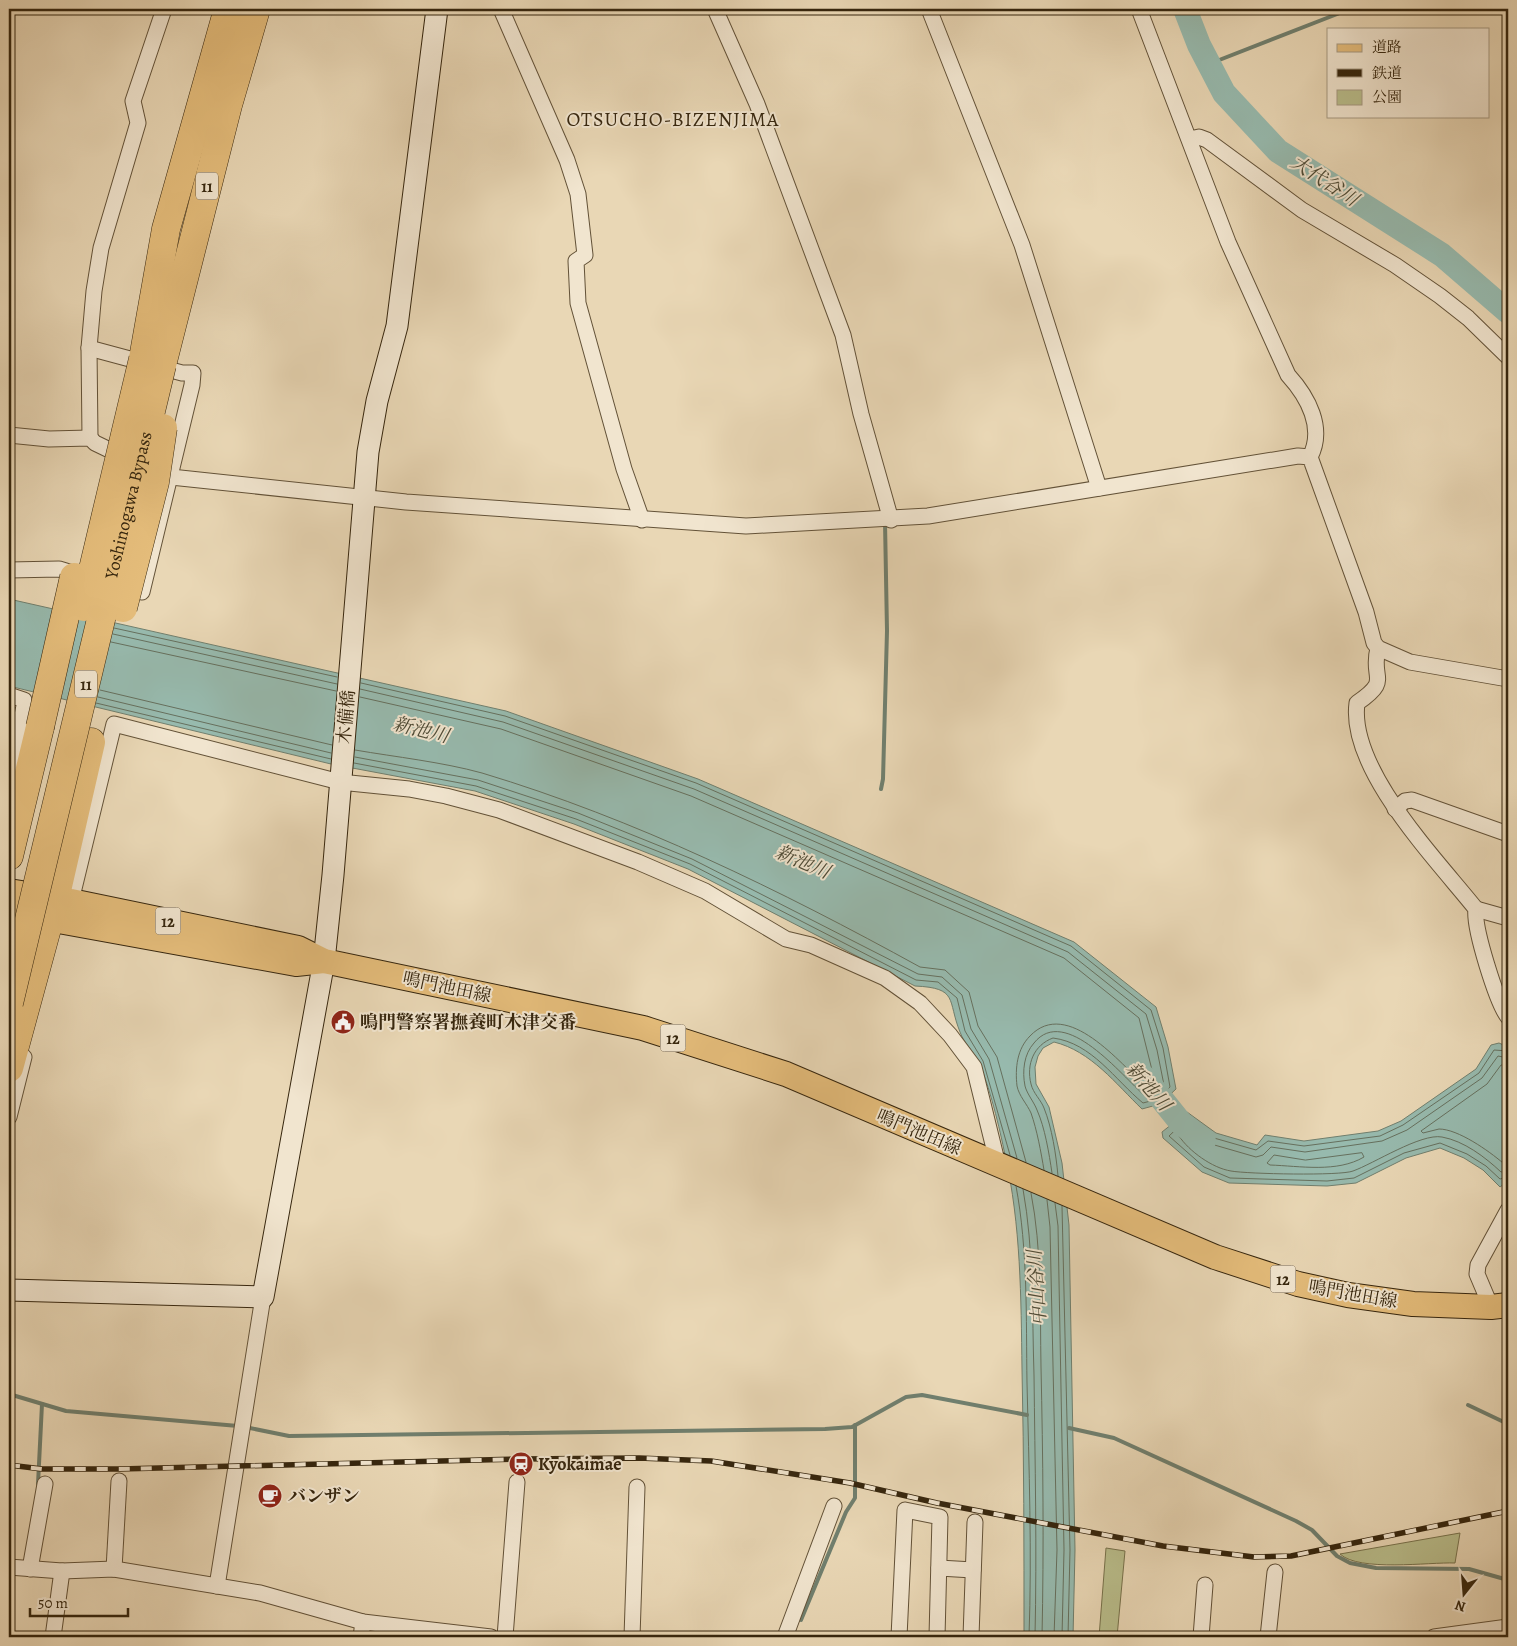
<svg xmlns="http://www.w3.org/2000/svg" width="1517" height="1646" viewBox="0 0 1517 1646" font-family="Alegreya,'Noto Serif JP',serif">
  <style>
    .green { fill: #b9bd8b; stroke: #78724c }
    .water { fill: #97baae; stroke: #707f6e }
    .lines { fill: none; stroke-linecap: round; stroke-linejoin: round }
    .shore { stroke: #66705e; stroke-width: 1 }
    .stream { stroke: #707f6e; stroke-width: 4 }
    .river { stroke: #97baae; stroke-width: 24 }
    .street-casing { stroke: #635238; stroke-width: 17 }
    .secondary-casing { stroke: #36260e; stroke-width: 23 }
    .primary-casing { stroke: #36260e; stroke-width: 26 }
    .highway-casing { stroke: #36260e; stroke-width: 29 }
    .street { stroke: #f1e5cf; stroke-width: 15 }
    .secondary { stroke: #f1e5cf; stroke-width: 21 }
    .primary { stroke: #e4bc7a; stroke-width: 24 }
    .highway { stroke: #e4bc7a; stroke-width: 28 }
    .rail-casing { stroke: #36260e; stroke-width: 5.5 }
    .rail { stroke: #f1e5cf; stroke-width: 4; stroke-dasharray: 11; stroke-linecap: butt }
    .highway-bridge-casing { stroke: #36260e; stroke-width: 29; stroke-linecap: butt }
    .highway-bridge { stroke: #e4bc7a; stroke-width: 28 }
    .labels { text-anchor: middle; stroke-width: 4; stroke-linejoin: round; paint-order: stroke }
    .shield { fill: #f1e5cf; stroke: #6e5f48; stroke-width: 1 }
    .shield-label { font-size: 16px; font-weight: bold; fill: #36260e }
    .street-label { font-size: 18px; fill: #36260e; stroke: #f1e5cf }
    .poi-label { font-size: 18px; font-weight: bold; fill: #36260e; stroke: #f1e5cf; text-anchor: start }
    .water-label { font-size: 19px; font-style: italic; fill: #4e4b36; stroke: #f1e5cf }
    .quarter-label { font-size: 20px; letter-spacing: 1px; fill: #36260e; stroke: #f1e5cf }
  </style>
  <rect width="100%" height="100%" fill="#e9d7b5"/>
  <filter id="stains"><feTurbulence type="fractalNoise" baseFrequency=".004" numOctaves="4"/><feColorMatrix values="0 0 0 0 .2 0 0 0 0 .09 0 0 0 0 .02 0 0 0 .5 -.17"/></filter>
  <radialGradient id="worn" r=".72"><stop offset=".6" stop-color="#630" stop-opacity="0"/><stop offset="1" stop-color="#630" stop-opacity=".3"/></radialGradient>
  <!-- green -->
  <g class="green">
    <path d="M 1460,1533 L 1455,1563 C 1429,1562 1359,1572 1340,1554 Z"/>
    <polygon points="1106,1548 1125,1551 1117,1637 1099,1637"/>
  </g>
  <!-- water -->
  <g class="water">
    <path d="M 9,599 L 506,711 L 698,779 L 1074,942 L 1156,1007 L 1168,1047 L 1176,1089 L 1160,1104 L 1142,1109 C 1116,1084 1091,1051 1054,1042 L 1043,1048 L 1038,1056 L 1035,1067 L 1036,1084 L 1049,1107 L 1062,1163 L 1069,1225 L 1075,1550 L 1073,1637 L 1024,1637 C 1024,1548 1024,1459 1022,1369 C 1021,1298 1021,1225 1005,1155 C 1000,1130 989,1083 978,1061 C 973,1051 964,1043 960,1032 C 947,1000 959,988 915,986 L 688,869 L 574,824 L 475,791 L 331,764 L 9,686 Z"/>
    <polygon points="1499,1043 1508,1047 1508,1181 1500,1187 1483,1170 1464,1158 1440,1148 1406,1158 1356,1183 1327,1186 1229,1183 1202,1172 1163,1138 1162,1132 1187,1112 1216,1133 1257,1145 1265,1135 1304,1141 1378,1131 1401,1121 1476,1069 1491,1045"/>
  </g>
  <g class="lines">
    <!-- shore -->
    <g class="shore">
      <polyline points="114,628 337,677"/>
      <polyline points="113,634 337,684"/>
      <polyline points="111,642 336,691"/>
      <path d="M 361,683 L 505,716 L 696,783 L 1071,946 L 1151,1010 L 1163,1048 L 1170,1087 L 1158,1099 L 1143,1103 C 1115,1080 1092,1043 1053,1038 C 1034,1045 1026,1064 1031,1084 C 1033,1093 1041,1100 1044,1108 C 1052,1128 1056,1154 1058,1176"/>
      <path d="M 360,689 L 503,722 L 694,789 L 1068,952 L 1146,1014 L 1157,1050 L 1164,1085 L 1155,1094 L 1145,1096 C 1122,1076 1065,1004 1034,1043 C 1024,1054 1022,1071 1025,1086 C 1027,1094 1034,1102 1037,1110 C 1045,1128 1049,1153 1052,1173"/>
      <polyline points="100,690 332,745"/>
      <polyline points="98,697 331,753"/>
      <path d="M 360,697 L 501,729 L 691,796 L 1064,958 L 1139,1018 L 1155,1082 L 1151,1087 L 1146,1087 C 1121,1064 1067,997 1030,1036 C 1017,1049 1015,1068 1017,1086 C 1019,1096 1027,1104 1031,1113 C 1037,1130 1041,1152 1044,1170"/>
      <polyline points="96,703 331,759"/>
      <path d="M 355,750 C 396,757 442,762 482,773 C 635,819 780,890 920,967 L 945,970 L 969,992 L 978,1026 L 997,1057 L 1026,1162"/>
      <polyline points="355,757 478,780 578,813 692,859 918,974 942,977 962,995 971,1029 989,1059 1017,1158"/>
      <polyline points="354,763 476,786 576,819 690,864 916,980 938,982 957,998 965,1031 983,1061 1010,1155"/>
      <polyline points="1508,1051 1494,1050 1479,1073 1403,1125 1380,1136 1304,1146 1268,1141 1256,1150 1214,1138 1187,1119 1169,1136 1204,1167 1230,1178 1327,1181 1354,1178 1404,1153 1440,1143 1467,1154 1486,1166 1500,1179 1508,1177"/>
      <path d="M 1508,1058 L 1498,1056 L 1482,1078 L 1407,1130 L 1382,1141 L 1305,1152 L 1271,1147 L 1263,1155 L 1256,1157 L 1211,1144 L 1188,1127 L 1179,1136 C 1189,1151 1212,1168 1231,1171 C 1247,1174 1341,1176 1353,1171 C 1373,1164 1421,1133 1442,1137 C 1464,1141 1485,1157 1501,1172 L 1508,1171"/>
      <path d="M 1508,1065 L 1501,1065 L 1487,1084 L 1421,1131 L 1423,1133 C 1428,1132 1434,1130 1439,1129 C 1458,1129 1489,1151 1503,1163 L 1508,1163"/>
      <path d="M 1362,1153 L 1364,1157 C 1337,1173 1300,1166 1270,1165 L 1267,1163 L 1274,1155 L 1305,1160 Z"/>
      <path d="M 1016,1186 C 1028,1250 1026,1318 1027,1383 C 1029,1468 1032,1553 1029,1637"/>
      <path d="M 1023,1189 C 1034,1250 1032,1314 1034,1375 C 1035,1462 1037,1550 1035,1637"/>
      <path d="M 1031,1193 C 1042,1249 1040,1310 1041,1367 C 1043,1457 1044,1547 1042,1637"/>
      <polyline points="1047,1200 1050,1227 1057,1550 1054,1637"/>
      <polyline points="1055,1203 1058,1226 1064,1550 1062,1637"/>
      <polyline points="1062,1206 1070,1550 1068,1637"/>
    </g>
    <!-- stream -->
    <g class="stream">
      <polyline points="1209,64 1350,9"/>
      <polyline points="881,789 883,779 887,631 885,522"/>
      <polyline points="9,1394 66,1411 238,1426"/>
      <polyline points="1468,1405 1508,1424"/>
      <polyline points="245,1427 289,1436 825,1429 852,1427 906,1397 922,1395 1027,1415"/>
      <polyline points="1069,1428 1114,1438 1296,1521 1312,1530 1337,1556 1350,1563 1376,1568 1469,1569 1508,1580"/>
      <polyline points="38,1484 42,1404"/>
      <polyline points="801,1620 846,1512 855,1498 855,1425"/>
    </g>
    <!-- river -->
    <g class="river">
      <polyline points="1185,9 1199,45 1224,93 1278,151 1442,255 1508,312"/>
      <polyline points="1144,1077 1181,1123 1204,1141"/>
    </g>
    <defs>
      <g id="street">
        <polyline points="501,9 567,160 578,194 585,255 576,261 578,303 624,469 642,520"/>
        <polyline points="715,9 757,104 843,335 861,414 891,520"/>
        <polyline points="929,9 1022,245 1099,488"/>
        <path d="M 1139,9 L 1228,242 L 1288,375 C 1308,397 1325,428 1310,457"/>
        <polyline points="1190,139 1199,137 1207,140 1302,210 1395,265 1440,296 1468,318 1508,357"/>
        <polyline points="89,348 182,373 193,373 192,385 142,592 121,586"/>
        <polyline points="9,435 49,439 90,438 95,443 124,457"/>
        <polyline points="90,438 89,348 94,291 101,248 138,123 133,101 164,9"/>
        <polyline points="152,470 171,477 406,502 746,526 928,516 1298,456 1310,457 1366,612 1374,643 1378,648 1410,662 1508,679"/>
        <polyline points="9,570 59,569 82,576"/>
        <path d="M 1378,648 C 1370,680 1392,679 1357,703 C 1348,769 1437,860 1476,909 C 1473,927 1497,1003 1508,1017"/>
        <polyline points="9,695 24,700 24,706 9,777"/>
        <polyline points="1395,809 1405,801 1412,800 1508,834"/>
        <polyline points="71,901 114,724 340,782 409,789 446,796 499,810 638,862 705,891 786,939 811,945 885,978 920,1003 950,1035 974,1067 998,1165"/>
        <polyline points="1476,909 1508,918"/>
        <polyline points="9,1117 24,1057"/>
        <polyline points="1491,1307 1477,1274 1478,1265 1508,1210"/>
        <polyline points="9,1567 62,1571 114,1569 260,1593 363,1622 491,1637"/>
        <polyline points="939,1568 973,1570"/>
        <polyline points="30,1569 45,1484"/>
        <polyline points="114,1569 119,1481"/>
        <polyline points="217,1586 263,1297"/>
        <polyline points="53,1637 62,1571"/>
        <polyline points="361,1637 363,1622"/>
        <polyline points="505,1637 517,1482"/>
        <polyline points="632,1637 637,1487"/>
        <polyline points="785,1637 834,1506"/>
        <polyline points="899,1637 905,1510 940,1517 937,1637"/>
        <polyline points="971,1637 975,1522"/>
        <polyline points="1201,1637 1205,1585"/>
        <polyline points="1268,1637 1275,1572"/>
        <polyline points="1434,1637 1508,1627"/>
      </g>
      <polyline id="secondary" points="9,1290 263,1297 324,961 333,875 368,452 377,401 397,326 437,9"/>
      <g id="primary">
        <polyline points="9,891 71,901 298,948 324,961 643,1028 786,1074 1215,1257 1298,1284 1348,1295 1413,1304 1491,1307 1508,1305"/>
        <polyline points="9,912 296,964 324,961"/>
      </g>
      <g id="highway">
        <polyline points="143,359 166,229 228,9"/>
        <polyline points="162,365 228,105 256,9"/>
        <polyline points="9,856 40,727"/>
        <polyline points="9,1068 55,899 91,742"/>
      </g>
    </defs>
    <!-- street casing -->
    <use href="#street" class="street-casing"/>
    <!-- secondary casing -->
    <use href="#secondary" class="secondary-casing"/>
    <!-- primary casing -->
    <use href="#primary" class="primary-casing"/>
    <!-- highway casing -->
    <use href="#highway" class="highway-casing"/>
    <!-- street -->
    <use href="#street" class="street"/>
    <!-- secondary -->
    <use href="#secondary" class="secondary"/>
    <!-- primary -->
    <use href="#primary" class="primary"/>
    <!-- highway -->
    <use href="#highway" class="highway"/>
    <defs>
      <polyline id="rail" points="9,1465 42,1469 120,1469 521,1459 639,1458 711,1461 850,1483 937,1503 1163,1546 1254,1557 1291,1556 1508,1511"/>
    </defs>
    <!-- rail casing -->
    <use href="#rail" class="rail-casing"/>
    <!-- rail -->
    <use href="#rail" class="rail"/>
    <defs>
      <g id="highway-bridge">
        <polyline points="84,607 143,359"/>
        <polyline points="123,608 155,482 163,428"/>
        <polyline points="40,727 74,577"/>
        <path id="s1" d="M 9,1003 L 162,365"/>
      </g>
    </defs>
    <!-- highway-bridge casing -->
    <use href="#highway-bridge" class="highway-bridge-casing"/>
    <!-- highway-bridge -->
    <use href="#highway-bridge" class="highway-bridge"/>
  </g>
  <!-- icons -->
  <defs>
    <symbol id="civic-disc" viewBox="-11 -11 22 22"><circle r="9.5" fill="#8f2418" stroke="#f1e5cf"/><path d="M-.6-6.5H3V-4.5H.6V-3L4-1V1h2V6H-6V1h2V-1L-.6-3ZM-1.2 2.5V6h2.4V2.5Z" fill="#fff"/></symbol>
    <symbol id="station-disc" viewBox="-11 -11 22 22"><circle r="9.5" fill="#8f2418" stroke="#f1e5cf"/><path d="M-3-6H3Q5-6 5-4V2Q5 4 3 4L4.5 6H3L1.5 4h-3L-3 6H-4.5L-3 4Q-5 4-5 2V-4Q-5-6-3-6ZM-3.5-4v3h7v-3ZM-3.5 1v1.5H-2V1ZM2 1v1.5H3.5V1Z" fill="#fff"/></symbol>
    <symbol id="cafe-disc" viewBox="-11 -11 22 22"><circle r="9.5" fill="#8f2418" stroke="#f1e5cf"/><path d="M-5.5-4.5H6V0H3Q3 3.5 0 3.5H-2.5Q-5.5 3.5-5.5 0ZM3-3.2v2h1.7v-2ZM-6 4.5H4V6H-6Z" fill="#fff"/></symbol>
  </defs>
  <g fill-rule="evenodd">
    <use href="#civic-disc" x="329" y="1008" width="28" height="28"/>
    <use href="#station-disc" x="507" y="1450" width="28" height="28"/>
    <use href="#cafe-disc" x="256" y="1482" width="28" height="28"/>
  </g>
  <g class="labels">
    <!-- shield labels -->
    <g class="shield">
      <rect x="196" y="172.5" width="22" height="27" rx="4"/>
      <rect x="75" y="670.5" width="22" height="27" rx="4"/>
      <rect x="155.5" y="907.5" width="25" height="27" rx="4"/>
      <rect x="660.5" y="1024.5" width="25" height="27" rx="4"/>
      <rect x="1270.5" y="1265.5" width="25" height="27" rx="4"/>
    </g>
    <g class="shield-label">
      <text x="207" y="192">11</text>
      <text x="86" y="690">11</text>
      <text x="168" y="927">12</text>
      <text x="673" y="1044">12</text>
      <text x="1283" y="1285">12</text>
    </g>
    <!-- street labels -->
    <g class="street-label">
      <text dy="6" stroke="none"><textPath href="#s1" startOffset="512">Yoshinogawa Bypass</textPath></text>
      <text transform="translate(346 717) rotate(-85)" y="6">木備橋</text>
      <text transform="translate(447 987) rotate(12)" y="6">鳴門池田線</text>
      <text transform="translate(919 1132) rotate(23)" y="6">鳴門池田線</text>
      <text transform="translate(1353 1294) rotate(10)" y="6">鳴門池田線</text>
    </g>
    <!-- poi labels -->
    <g class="poi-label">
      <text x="360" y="1028">鳴門警察署撫養町木津交番</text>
      <text x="538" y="1470">Kyokaimae</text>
      <text x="288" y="1502">バンザン</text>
    </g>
    <!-- water labels -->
    <g class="water-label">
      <text transform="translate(1325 180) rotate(33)" y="7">大代谷川</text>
      <text transform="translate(421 729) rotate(14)" y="7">新池川</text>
      <text transform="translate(803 861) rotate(23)" y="7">新池川</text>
      <text transform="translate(1149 1086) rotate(49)" y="7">新池川</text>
      <text transform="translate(1036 1288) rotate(-94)" y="7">中山谷川</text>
    </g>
    <!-- quarter labels -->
    <g class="quarter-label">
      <text x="673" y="126">OTSUCHO-BIZENJIMA</text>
    </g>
  </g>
  <!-- margin -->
  <rect width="1517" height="1646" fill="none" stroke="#e9d7b5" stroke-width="30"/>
  <rect x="10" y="10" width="1497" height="1626" fill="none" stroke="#36260e" stroke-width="2.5"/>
  <rect x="15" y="15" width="1487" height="1616" fill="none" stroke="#36260e"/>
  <!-- legend -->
  <rect x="1327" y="28" width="162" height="90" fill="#f1e5cf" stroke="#a69982"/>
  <rect x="1337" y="44" width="25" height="8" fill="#e4bc7a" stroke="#a69982"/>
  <text x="1372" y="52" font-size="15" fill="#36260e">道路</text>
  <rect x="1337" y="69" width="25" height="8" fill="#36260e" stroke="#a69982"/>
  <text x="1372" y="78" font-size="15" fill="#36260e">鉄道</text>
  <rect x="1337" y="90" width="25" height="15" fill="#b9bd8b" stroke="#a69982"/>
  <text x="1372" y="102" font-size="15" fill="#36260e">公園</text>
  <!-- north arrow -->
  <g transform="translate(1464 1594) rotate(197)" stroke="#f1e5cf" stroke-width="4" paint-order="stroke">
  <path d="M0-4L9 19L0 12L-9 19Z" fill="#36260e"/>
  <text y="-8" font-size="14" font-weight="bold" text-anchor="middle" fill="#36260e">N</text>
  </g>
  <!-- scale -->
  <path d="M30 1608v8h98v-8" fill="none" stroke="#36260e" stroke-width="2.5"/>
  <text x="38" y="1608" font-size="15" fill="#36260e" stroke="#f1e5cf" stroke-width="4" paint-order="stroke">50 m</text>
  <rect width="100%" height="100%" filter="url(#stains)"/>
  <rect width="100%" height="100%" fill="url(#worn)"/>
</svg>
